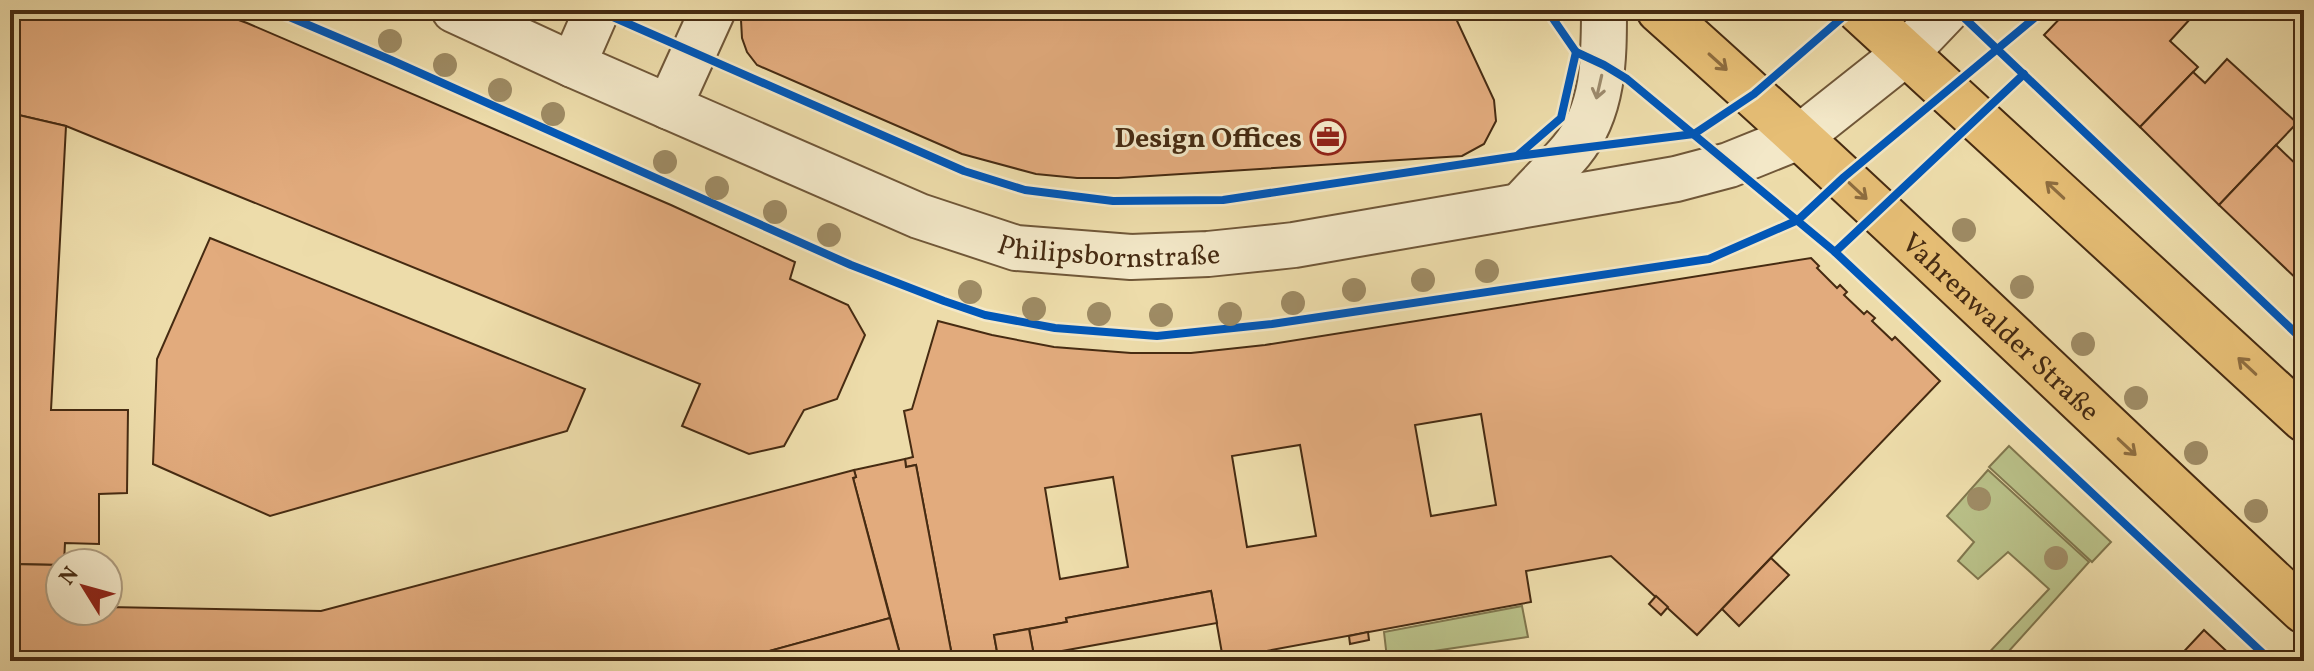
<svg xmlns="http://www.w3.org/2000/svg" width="2314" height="671" viewBox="0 0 2314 671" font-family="Vollkorn,serif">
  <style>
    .green { fill: #b9c088; stroke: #80764d; stroke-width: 2 }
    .building { fill: #e2ab7d; stroke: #462b12; stroke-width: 2; fill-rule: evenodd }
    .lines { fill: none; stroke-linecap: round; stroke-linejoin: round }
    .minor-casing { stroke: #705738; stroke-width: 48 }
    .major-casing { stroke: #462b12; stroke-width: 48 }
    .minor { stroke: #f3e8c8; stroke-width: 44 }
    .major { stroke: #e6be75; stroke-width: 44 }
    .cycleway-casing { stroke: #f3e8c8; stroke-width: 13 }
    .cycleway { stroke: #0057b8; stroke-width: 8 }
    .tree { fill: #9e8b64 }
    .oneway { stroke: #8e6d3f }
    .oneway2 { stroke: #9c8a6d }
    .labels { text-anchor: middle; stroke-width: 6; stroke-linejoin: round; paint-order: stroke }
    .poi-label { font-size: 28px; font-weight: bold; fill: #462b12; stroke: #f3e8c8; text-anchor: end }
    .street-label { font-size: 28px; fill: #462b12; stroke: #f3e8c8 }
  </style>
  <rect width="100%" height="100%" fill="#eddcaa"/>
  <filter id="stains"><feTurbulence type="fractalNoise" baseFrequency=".0025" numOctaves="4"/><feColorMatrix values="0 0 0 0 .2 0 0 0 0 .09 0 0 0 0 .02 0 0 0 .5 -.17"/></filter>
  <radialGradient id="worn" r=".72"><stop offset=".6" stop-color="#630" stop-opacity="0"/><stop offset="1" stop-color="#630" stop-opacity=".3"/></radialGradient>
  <!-- green -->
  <g class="green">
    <polygon points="2009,446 2111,542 2092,562 1989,467"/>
    <polygon points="1988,470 2089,562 2000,661 1981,661 2049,589 2008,552 1978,579 1958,561 1974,542 1947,516"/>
    <polygon points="1522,606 1528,637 1387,658 1384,632"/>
  </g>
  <!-- building -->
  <g class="building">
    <polygon points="10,10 211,10 247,23 671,205 795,262 790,279 848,305 865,335 837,399 804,410 784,446 749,454 682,426 700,384 66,126 10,113"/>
    <polygon points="745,10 1452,10 1494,100 1496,121 1484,144 1462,156 1118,178 1077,178 1036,174 962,154 757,65 747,52 742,38 741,20"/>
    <polygon points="2068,10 2182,10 2191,18 2170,41 2198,67 2140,127 2044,35"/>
    <polygon points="2227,59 2297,123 2219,205 2140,127 2193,72 2205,83"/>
    <polygon points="10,113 66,126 51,410 128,410 127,493 99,494 99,544 65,543 64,563 60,565 10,564"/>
    <polygon points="2276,145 2304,172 2304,286 2219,205"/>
    <polygon points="210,238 585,389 567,431 270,516 153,464 157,359"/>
    <path d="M 1811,258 L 1819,266 L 1817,268 L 1837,288 L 1840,285 L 1847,292 L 1844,295 L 1864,314 L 1867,311 L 1875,318 L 1872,321 L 1892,340 L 1895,337 L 1940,381 L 1697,635 L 1611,556 L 1526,571 L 1531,602 L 1223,659 L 1211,591 L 1066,618 L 1067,622 L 994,635 L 998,657 L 953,661 L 916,465 L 906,467 L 905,459 L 913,457 L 904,411 L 912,409 L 938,321 L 992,335 L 1054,347 L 1131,353 L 1191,353 L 1265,345 ZM 1481,414 L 1496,505 L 1431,516 L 1415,425 ZM 1300,445 L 1316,536 L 1247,547 L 1232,456 ZM 1113,477 L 1128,567 L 1060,579 L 1045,488 Z"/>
    <polygon points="905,459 906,467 916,465 953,661 902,661 853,478 856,477 854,470"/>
    <polygon points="854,470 856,477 853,478 890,618 733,661 10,661 10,564 60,565 60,611 108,611 108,607 321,611"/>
    <polygon points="1771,558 1789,575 1739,626 1722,609"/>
    <polygon points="1211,591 1217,623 1034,656 1029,629 1067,622 1066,618"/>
    <polygon points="1656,596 1668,607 1661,615 1649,604"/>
    <polygon points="890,618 902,661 733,661"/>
    <polygon points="1029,629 1035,661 977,661 998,657 994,635"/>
    <polygon points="2204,630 2237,661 2175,661"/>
    <polygon points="1368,632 1369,640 1350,644 1349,636"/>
  </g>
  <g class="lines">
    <defs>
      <g id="minor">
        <path id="s1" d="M 454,10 L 573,65 L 919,216 L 1016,248 L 1131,257 L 1208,254 L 1294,245 L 1676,179 L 1729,165 L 1801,136 L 1907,52 L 1947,10"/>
        <polyline points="573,65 597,10"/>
        <polyline points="669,107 713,10"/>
        <path d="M 1521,205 C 1537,187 1555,170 1571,151 C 1604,111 1604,59 1604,10"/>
      </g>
      <g id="major">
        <path id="s2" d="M 1659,10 C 1879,206 2089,411 2304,611"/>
        <polyline points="1859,10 2304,419"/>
      </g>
    </defs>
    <!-- minor casing -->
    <use href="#minor" class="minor-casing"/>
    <!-- major casing -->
    <use href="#major" class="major-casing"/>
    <!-- minor -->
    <use href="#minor" class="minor"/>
    <!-- major -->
    <use href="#major" class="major"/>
    <defs>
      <g id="cycleway">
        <polyline points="273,10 391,60 851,265 944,301 985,315 1055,328 1157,336 1272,324 1709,259 1798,220 1844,177 2044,10"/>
        <polyline points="597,10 964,171 1025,190 1113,201 1223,200 1517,156 1561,118 1576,52"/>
        <polyline points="1547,10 1576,52 1604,65 1627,79 1835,252 2271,661"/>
        <polyline points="1956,10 2304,341"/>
        <polyline points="1517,156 1694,134 1754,94 1851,10"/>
        <polyline points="1835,252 2024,74"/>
      </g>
    </defs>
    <!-- cycleway casing -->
    <use href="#cycleway" class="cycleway-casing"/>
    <!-- cycleway -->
    <use href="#cycleway" class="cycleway"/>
  </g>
  <!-- trees -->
  <g class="tree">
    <circle cx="390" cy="41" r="12"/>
    <circle cx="445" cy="65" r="12"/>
    <circle cx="500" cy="90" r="12"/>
    <circle cx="553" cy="114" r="12"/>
    <circle cx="665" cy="162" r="12"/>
    <circle cx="717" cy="188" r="12"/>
    <circle cx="775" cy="212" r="12"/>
    <circle cx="1964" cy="230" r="12"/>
    <circle cx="829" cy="235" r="12"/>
    <circle cx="1487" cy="271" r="12"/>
    <circle cx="1423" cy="280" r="12"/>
    <circle cx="2022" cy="287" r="12"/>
    <circle cx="1354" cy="290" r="12"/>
    <circle cx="970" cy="292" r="12"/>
    <circle cx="1293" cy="303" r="12"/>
    <circle cx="1034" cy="309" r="12"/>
    <circle cx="1099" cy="314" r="12"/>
    <circle cx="1230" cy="314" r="12"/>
    <circle cx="1161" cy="315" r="12"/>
    <circle cx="2083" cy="344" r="12"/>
    <circle cx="2136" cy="398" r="12"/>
    <circle cx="2196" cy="453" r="12"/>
    <circle cx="1979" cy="499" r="12"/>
    <circle cx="2256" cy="511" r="12"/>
    <circle cx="2056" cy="558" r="12"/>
  </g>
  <!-- one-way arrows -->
  <defs><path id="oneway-shaft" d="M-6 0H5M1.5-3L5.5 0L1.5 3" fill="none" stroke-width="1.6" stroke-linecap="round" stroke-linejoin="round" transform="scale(2)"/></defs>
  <g class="oneway">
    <use href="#oneway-shaft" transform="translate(1718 62) rotate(42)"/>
    <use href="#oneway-shaft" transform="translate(2055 190) rotate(-137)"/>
    <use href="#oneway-shaft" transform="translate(1858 191) rotate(43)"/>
    <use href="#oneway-shaft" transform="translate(2247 366) rotate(-137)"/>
    <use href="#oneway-shaft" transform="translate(2127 447) rotate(43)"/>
  </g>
  <use class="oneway2" href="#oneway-shaft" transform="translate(1599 87) rotate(103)"/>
  <!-- icons -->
  <defs>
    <symbol id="office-ring" viewBox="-11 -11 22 22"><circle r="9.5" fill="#f3e8c8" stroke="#8f2418" stroke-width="1.5"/><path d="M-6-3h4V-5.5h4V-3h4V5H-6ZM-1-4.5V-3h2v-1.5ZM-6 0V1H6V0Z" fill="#8f2418"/></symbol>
  </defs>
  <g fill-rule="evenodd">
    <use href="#office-ring" x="1308" y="117" width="40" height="40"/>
  </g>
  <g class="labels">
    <!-- poi labels -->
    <g class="poi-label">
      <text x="1302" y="147">Design Offices</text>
    </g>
    <!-- street labels -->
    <g class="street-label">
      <text dy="10" stroke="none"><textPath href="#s1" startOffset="704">Philipsbornstraße</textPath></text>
      <text dy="10" stroke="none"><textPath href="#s2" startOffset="466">Vahrenwalder Straße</textPath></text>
    </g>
  </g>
  <!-- margin -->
  <rect width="2314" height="671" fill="none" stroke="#eddcaa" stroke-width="40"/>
  <rect x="12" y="12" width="2290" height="647" fill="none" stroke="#462b12" stroke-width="4"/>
  <rect x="20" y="20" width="2274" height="631" fill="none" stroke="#462b12" stroke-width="2"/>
  <!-- north arrow -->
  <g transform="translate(84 587) rotate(307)"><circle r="38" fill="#f3e8c8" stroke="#ae9c7f" stroke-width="2"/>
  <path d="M0-6L14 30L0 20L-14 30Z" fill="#8f2418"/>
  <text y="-12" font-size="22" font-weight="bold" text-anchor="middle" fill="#462b12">N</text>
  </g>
  <rect width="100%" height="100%" filter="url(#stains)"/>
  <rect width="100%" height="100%" fill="url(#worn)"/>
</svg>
